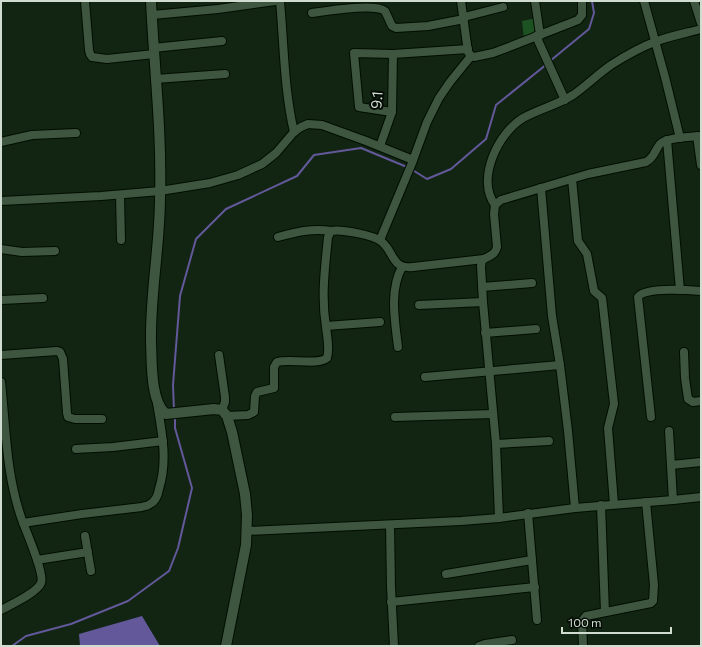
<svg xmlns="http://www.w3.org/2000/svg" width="702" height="647" viewBox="0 0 702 647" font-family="Commissioner,sans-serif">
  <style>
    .green { fill: #1d5223 }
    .water { fill: #62589a }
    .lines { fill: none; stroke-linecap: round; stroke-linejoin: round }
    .stream { stroke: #62589a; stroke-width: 2 }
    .street-casing { stroke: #000e01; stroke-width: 10 }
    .secondary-casing { stroke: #000e01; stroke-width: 12 }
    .street { stroke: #3e553f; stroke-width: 8 }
    .secondary { stroke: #3e553f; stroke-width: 10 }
    .labels { text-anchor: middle; stroke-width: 4; stroke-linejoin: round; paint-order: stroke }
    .street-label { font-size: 15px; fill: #cfdccf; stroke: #050c05 }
  </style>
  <rect width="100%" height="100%" fill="#112512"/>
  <!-- green -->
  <polygon class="green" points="537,18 539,30 524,39 522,21"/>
  <!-- water -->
  <polygon class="water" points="142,616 160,646 80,646 79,634"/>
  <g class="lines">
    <!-- stream -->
    <g class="stream">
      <polyline points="550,61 589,29 594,13 592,1"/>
      <polyline points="411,169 427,179 451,169 486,139 496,105 547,64"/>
      <polyline points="174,411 173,385 180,296 196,239 226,209 297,176 314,155 361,148 407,167"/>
      <polyline points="12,646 26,636 71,624 128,601 169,571 178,548 192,488 175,428 175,417"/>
    </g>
    <defs>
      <g id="street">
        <polyline points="85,1 89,50 90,54 92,57 107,59 154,54"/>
        <path d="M 280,1 C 284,45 284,89 294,132"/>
        <polyline points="461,1 468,52 471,56 474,57 493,53 509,47 578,20 582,15 582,1"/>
        <polyline points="535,1 540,35"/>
        <polyline points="644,1 665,77 680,138"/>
        <polyline points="694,1 701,23"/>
        <path d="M 312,13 C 326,11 375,3 385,11 L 392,26 L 396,28 L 428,26 L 464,19"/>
        <polyline points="152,15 218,9 275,1"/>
        <polyline points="464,17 503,7"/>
        <polyline points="536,36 565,100"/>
        <polyline points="153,48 222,41"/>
        <polyline points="155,79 225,74"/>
        <polyline points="392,112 359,107 354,53 393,54 468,49"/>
        <polyline points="697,136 701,165"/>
        <polyline points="667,140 680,290"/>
        <polyline points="1,142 32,135 76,133"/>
        <polyline points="380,146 392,112 393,54"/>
        <polyline points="572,179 578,241 587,254 594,291 602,298 603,306 614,404 608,428 614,504"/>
        <polyline points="541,188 552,316 560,365 568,431 575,508"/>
        <polyline points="120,195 121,240"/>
        <polyline points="1,201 101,196 160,191 210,183 238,175 262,164 276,153 294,132 301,127 308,124 322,125 366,141 413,160"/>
        <path d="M 495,205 C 476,179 498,133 523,118 C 539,109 557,105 573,95 C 586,86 598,74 611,65 C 625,56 641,47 657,41 C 671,36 686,33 701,29"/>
        <path d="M 278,237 C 296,232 312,228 331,231"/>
        <polyline points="380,240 412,163 427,122 439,98 450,82 471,56"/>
        <polyline points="1,249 22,252 55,251"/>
        <polyline points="482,287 532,283"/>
        <polyline points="1,300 43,298"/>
        <polyline points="419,305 483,302"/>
        <polyline points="326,326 380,322"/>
        <polyline points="485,333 536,329"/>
        <path d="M 398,347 C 395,321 389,291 402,267"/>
        <polyline points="684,352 685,378 688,399 693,402 701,401"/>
        <polyline points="1,355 57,351 60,352 63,359 67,413 68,417 75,419 102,419"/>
        <polyline points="219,355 225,397 225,402 222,410"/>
        <polyline points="425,377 560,365"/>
        <path d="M 1,382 C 6,429 6,475 22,520 C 26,531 45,574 41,583 C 37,593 10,605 1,610"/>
        <path d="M 227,416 L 248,415 L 254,412 L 255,396 L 257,392 L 274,388 L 274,367 L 277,362 C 291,358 317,366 327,358 C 330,349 327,336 326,327 C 321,296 325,268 328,237 L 331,231 C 341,229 374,235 382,242 C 395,253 391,269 413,267 L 484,259"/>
        <polyline points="395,417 493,414"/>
        <path d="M 651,417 L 638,297 C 645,287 689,290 701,291"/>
        <polyline points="669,431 673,500"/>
        <polyline points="496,444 549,441"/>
        <polyline points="76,449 113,447 163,441"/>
        <polyline points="671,465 701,462"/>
        <polyline points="601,505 605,612"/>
        <polyline points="528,513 537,620"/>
        <path d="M 499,518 L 496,444 L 483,302 L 481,266 L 482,260 C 488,256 495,256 497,247 L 494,214 L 495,205 L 501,200 L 588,174 L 646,162 C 655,157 654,151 660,144 C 667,137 691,137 701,136"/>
        <path d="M 23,523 L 82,514 L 142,507 C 144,506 148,506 150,504 C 156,501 158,495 159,489 C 168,461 162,432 157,403"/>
        <polyline points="390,525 391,587 394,646"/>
        <polyline points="247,531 461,521 499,518 575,508 673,500 701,497"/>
        <polyline points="85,536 91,571"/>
        <polyline points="37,560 88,552"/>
        <polyline points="446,574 532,560"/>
        <polyline points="391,602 535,587"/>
        <polyline points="479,646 485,644 512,640"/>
        <polyline points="583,646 582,621 586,616 651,603 653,601 654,585 646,502"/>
      </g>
      <path id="secondary" d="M 151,1 C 154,66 162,132 160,197 C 160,246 150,293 151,342 C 152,361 150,401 166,414 L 214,409 L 222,410 L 227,416 L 232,432 L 245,494 L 247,515 L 246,545 L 226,646"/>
    </defs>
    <!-- street casing -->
    <use href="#street" class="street-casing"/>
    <!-- secondary casing -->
    <use href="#secondary" class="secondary-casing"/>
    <!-- street -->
    <use href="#street" class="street"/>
    <!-- secondary -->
    <use href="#secondary" class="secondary"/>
  </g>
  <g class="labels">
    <!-- street labels -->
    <g class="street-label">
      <text transform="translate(377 100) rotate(-86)" y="5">9.1</text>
    </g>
  </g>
  <!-- border -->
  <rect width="702" height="647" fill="none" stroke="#cfdccf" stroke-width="4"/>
  <!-- scale -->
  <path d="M562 627v6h109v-6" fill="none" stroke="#cfdccf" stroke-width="2"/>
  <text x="568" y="627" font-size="12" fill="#cfdccf" stroke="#050c05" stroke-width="3" paint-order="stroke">100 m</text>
</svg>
